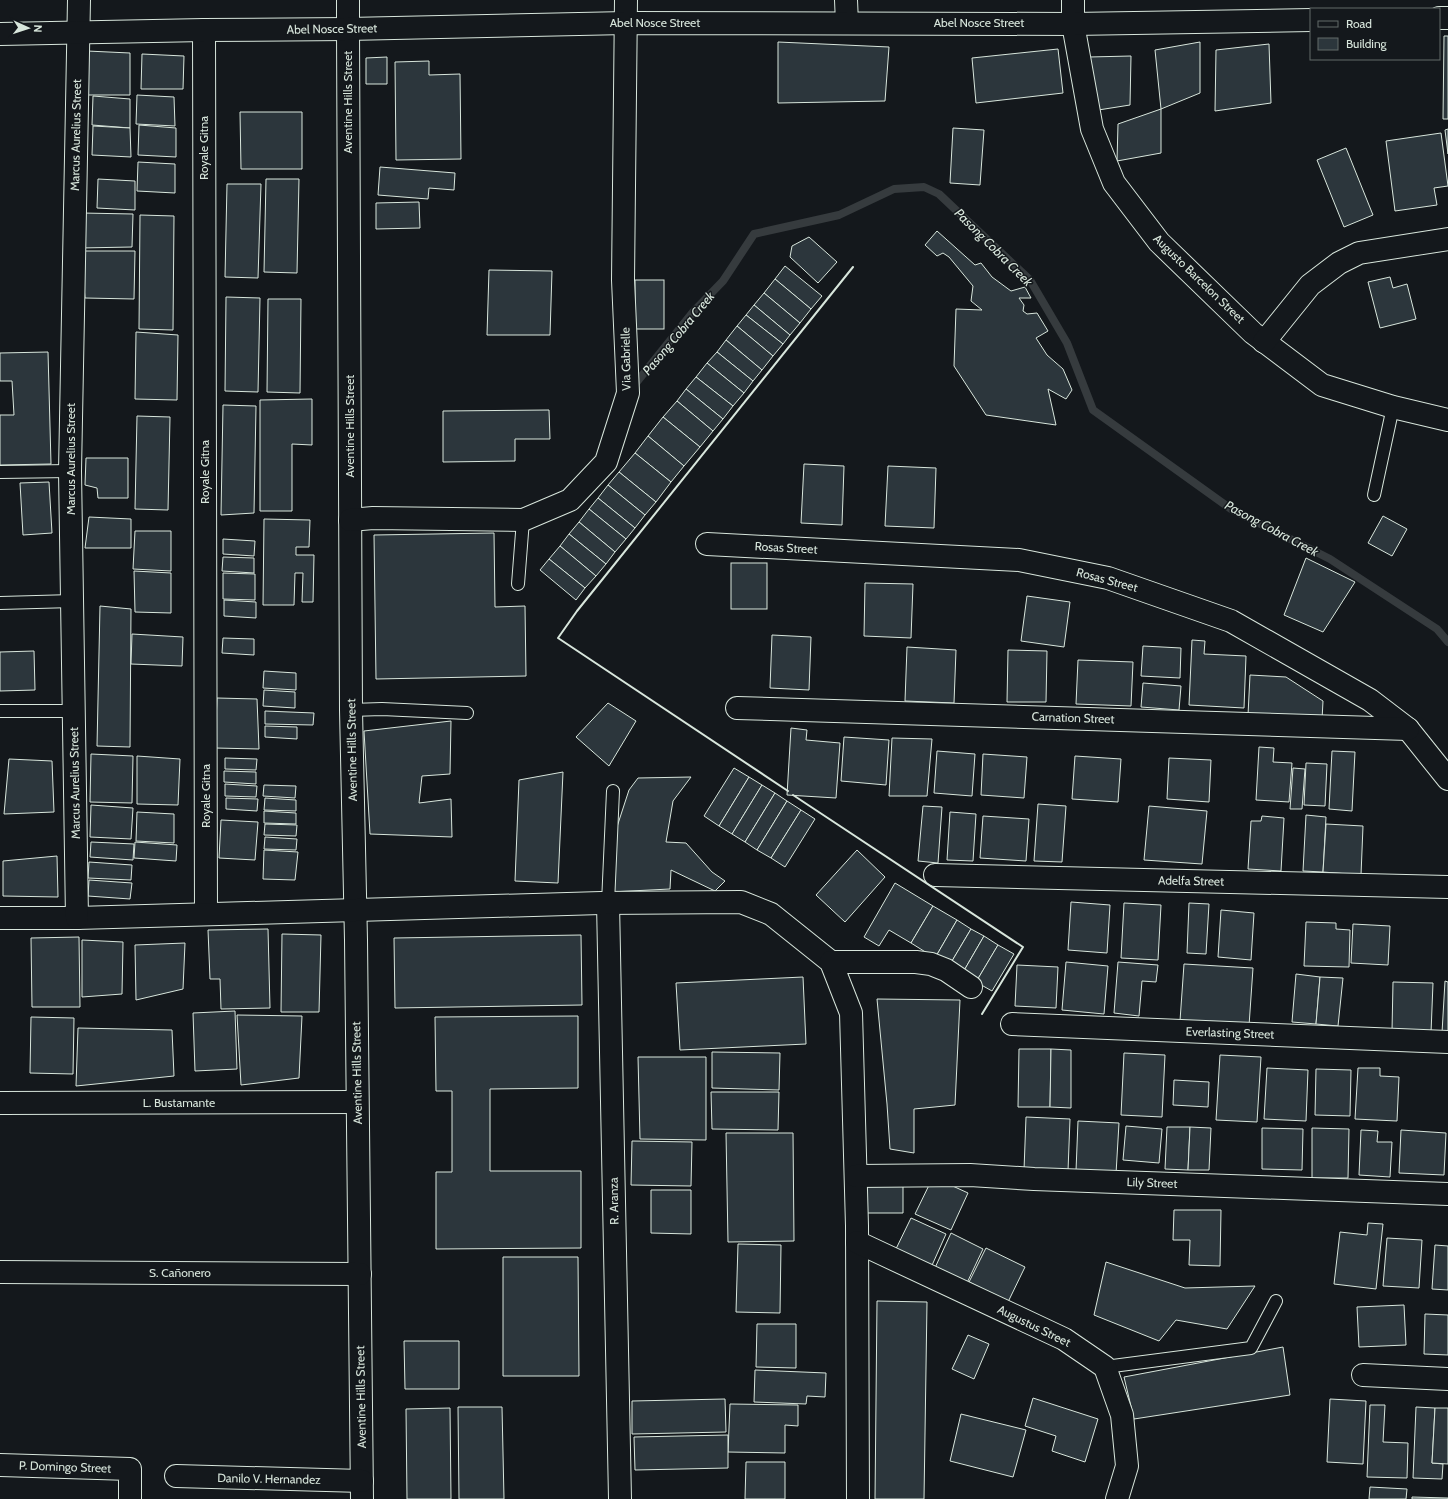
<svg xmlns="http://www.w3.org/2000/svg" width="1448" height="1499" viewBox="0 0 1448 1499" font-family="Cabin,sans-serif">
  <style>
    .lines { fill: none; stroke-linecap: round; stroke-linejoin: round }
    .stream { stroke: #363b3e; stroke-width: 8 }
    .building { fill: #2c363c; stroke: #d8e6dc }
    .lane-casing { stroke: #d8e6dc; stroke-width: 14 }
    .street-casing { stroke: #d8e6dc; stroke-width: 24 }
    .secondary-casing { stroke: #d8e6dc; stroke-width: 24 }
    .lane { stroke: #14181c; stroke-width: 12 }
    .street { stroke: #14181c; stroke-width: 22 }
    .secondary { stroke: #14181c; stroke-width: 22 }
    .wall { stroke: #d8e6dc; stroke-width: 2 }
    .labels { text-anchor: middle; stroke-width: 3; stroke-linejoin: round; paint-order: stroke }
    .street-label { font-size: 12px; fill: #d8e6dc; stroke: #14181c }
    .water-label { font-size: 13px; font-style: italic; fill: #d8e6dc; stroke: #14181c }
  </style>
  <rect width="100%" height="100%" fill="#14181c"/>
  <g class="lines">
    <!-- stream -->
    <polyline class="stream" points="632,388 693,312 723,281 754,234 839,215 894,189 924,187 939,194 1030,280 1067,343 1093,410 1231,509 1330,559 1437,629 1448,642"/>
  </g>
  <!-- building -->
  <g class="building">
    <polygon points="1444,36 1448,36 1448,119 1443,119"/>
    <polygon points="778,42 889,47 885,101 778,103"/>
    <polygon points="1200,42 1200,93 1161,109 1155,50"/>
    <polygon points="1269,44 1271,103 1215,111 1216,50"/>
    <polygon points="1058,49 1063,93 976,103 972,58"/>
    <polygon points="87,51 130,53 130,95 87,95"/>
    <polygon points="142,54 184,56 183,89 141,89"/>
    <polygon points="1131,56 1130,105 1092,111 1089,57"/>
    <polygon points="387,57 387,84 366,84 366,58"/>
    <polygon points="429,61 429,75 460,74 461,159 396,160 395,62"/>
    <polygon points="137,95 174,97 175,126 136,124"/>
    <polygon points="93,96 130,99 130,128 92,125"/>
    <polygon points="1161,109 1161,153 1117,161 1118,124"/>
    <polygon points="240,112 302,112 302,169 241,169"/>
    <polygon points="139,125 176,128 176,157 138,155"/>
    <polygon points="93,126 130,128 131,157 92,155"/>
    <polygon points="953,128 984,130 980,185 950,183"/>
    <polygon points="1448,129 1448,154 1445,130"/>
    <polygon points="1441,133 1448,186 1434,188 1437,205 1395,211 1386,141"/>
    <polygon points="1346,148 1373,215 1344,227 1317,160"/>
    <polygon points="138,162 175,164 175,193 137,191"/>
    <polygon points="380,167 455,173 454,190 429,188 428,199 378,195"/>
    <polygon points="98,179 135,181 135,210 97,208"/>
    <polygon points="266,179 299,179 297,273 264,272"/>
    <polygon points="227,184 261,184 258,278 225,277"/>
    <polygon points="419,202 420,228 376,229 376,203"/>
    <polygon points="82,213 133,214 132,247 80,248"/>
    <polygon points="140,215 174,216 173,330 139,329"/>
    <polygon points="937,231 975,265 981,263 992,277 1011,291 1025,287 1031,298 1019,298 1024,305 1023,311 1027,314 1037,313 1048,331 1036,338 1047,355 1063,369 1072,390 1066,399 1048,389 1056,425 986,415 954,366 956,309 982,310 971,301 973,286 949,257 943,253 937,256 925,245"/>
    <polygon points="809,237 837,262 818,283 790,257 792,246"/>
    <polygon points="81,251 135,251 134,299 85,298"/>
    <polygon points="785,266 822,296 811,309 775,279"/>
    <polygon points="489,270 552,271 550,335 487,335"/>
    <polygon points="1390,277 1393,288 1407,284 1416,319 1380,328 1368,282"/>
    <polygon points="775,279 811,309 800,323 764,293"/>
    <rect x="635" y="280" width="29" height="49"/>
    <polygon points="764,293 800,323 790,335 754,305"/>
    <polygon points="226,297 260,298 258,392 225,391"/>
    <polygon points="268,299 301,299 300,393 267,392"/>
    <polygon points="754,305 790,335 783,344 746,315"/>
    <polygon points="746,315 783,344 773,356 737,326"/>
    <polygon points="737,326 773,356 762,370 726,340"/>
    <polygon points="136,332 178,335 177,400 135,399"/>
    <polygon points="726,340 762,370 753,381 717,352"/>
    <polygon points="48,352 51,464 0,465 0,415 14,415 12,381 0,381 0,353"/>
    <polygon points="717,352 753,381 744,393 707,363"/>
    <polygon points="707,363 744,393 733,406 696,377"/>
    <polygon points="696,377 733,406 723,419 686,389"/>
    <polygon points="686,389 723,419 713,431 677,401"/>
    <polygon points="312,399 312,445 292,444 292,511 260,511 260,400"/>
    <polygon points="677,401 713,431 700,447 663,417"/>
    <polygon points="223,405 256,406 254,513 221,515"/>
    <polygon points="549,410 550,439 515,439 515,461 443,462 443,411"/>
    <polygon points="137,416 170,417 168,510 135,509"/>
    <polygon points="663,417 700,447 684,466 648,436"/>
    <polygon points="648,436 684,466 671,482 635,453"/>
    <polygon points="635,453 671,482 656,502 619,472"/>
    <polygon points="86,458 128,458 128,498 98,498 97,488 85,485"/>
    <polygon points="804,464 844,466 842,525 801,523"/>
    <polygon points="888,466 936,468 934,528 885,526"/>
    <polygon points="619,472 656,502 645,515 608,485"/>
    <polygon points="49,482 52,533 23,535 20,483"/>
    <polygon points="608,485 645,515 635,528 598,498"/>
    <polygon points="598,498 635,528 626,539 589,509"/>
    <polygon points="589,509 626,539 615,552 579,522"/>
    <polygon points="1383,516 1407,529 1392,556 1368,543"/>
    <polygon points="89,517 131,519 131,548 85,548"/>
    <polygon points="264,519 310,520 309,547 296,547 296,555 314,555 313,602 302,602 303,573 295,573 294,605 263,605"/>
    <polygon points="579,522 615,552 606,564 569,534"/>
    <polygon points="135,531 171,531 171,571 133,569"/>
    <polygon points="494,533 495,607 525,606 526,676 376,679 374,535"/>
    <polygon points="569,534 606,564 596,576 560,546"/>
    <polygon points="223,539 255,541 254,556 223,554"/>
    <polygon points="560,546 596,576 585,588 549,559"/>
    <polygon points="223,557 254,558 254,573 222,571"/>
    <polygon points="1306,558 1355,582 1323,632 1284,615"/>
    <polygon points="549,559 585,588 576,600 540,570"/>
    <rect x="731" y="563" width="36" height="46"/>
    <polygon points="134,571 171,573 171,613 135,612"/>
    <polygon points="223,573 255,574 255,600 223,599"/>
    <polygon points="865,583 913,584 911,638 864,636"/>
    <polygon points="1027,596 1070,602 1064,647 1021,641"/>
    <polygon points="224,600 256,602 256,618 224,616"/>
    <polygon points="100,606 131,609 130,747 97,746"/>
    <polygon points="132,634 183,637 182,666 131,664"/>
    <polygon points="772,635 811,637 809,690 770,688"/>
    <polygon points="223,638 254,639 254,655 222,653"/>
    <polygon points="1192,640 1205,641 1204,654 1246,656 1244,708 1189,705"/>
    <polygon points="1143,646 1181,648 1180,678 1141,676"/>
    <polygon points="907,647 956,650 954,703 905,701"/>
    <polygon points="1008,650 1047,651 1046,702 1007,702"/>
    <polygon points="34,651 35,690 0,691 0,652"/>
    <polygon points="1078,660 1133,662 1131,706 1076,704"/>
    <polygon points="264,671 296,673 296,690 263,688"/>
    <polygon points="1250,675 1286,677 1323,701 1322,720 1248,715"/>
    <polygon points="1143,683 1181,686 1179,710 1141,707"/>
    <polygon points="264,690 295,692 295,708 263,706"/>
    <polygon points="217,698 257,699 259,749 215,748"/>
    <polygon points="608,703 636,721 609,766 576,737"/>
    <polygon points="265,711 314,713 313,725 265,724"/>
    <polygon points="451,721 450,774 422,776 419,803 451,799 452,837 370,834 364,731"/>
    <polygon points="265,726 297,727 297,739 265,737"/>
    <polygon points="791,728 807,730 806,740 840,743 836,798 787,795"/>
    <polygon points="844,737 889,740 886,785 841,781"/>
    <polygon points="892,738 932,739 927,796 889,796"/>
    <polygon points="1259,747 1274,748 1273,762 1292,763 1289,802 1256,800"/>
    <polygon points="937,751 975,754 972,796 934,793"/>
    <polygon points="1332,751 1355,752 1352,811 1329,809"/>
    <polygon points="91,754 133,756 132,803 90,802"/>
    <polygon points="983,754 1027,757 1024,798 981,795"/>
    <polygon points="137,756 180,759 178,805 137,804"/>
    <polygon points="1075,756 1121,759 1118,802 1072,799"/>
    <polygon points="225,758 257,759 256,770 225,769"/>
    <polygon points="1169,758 1211,760 1209,802 1167,799"/>
    <polygon points="9,759 52,761 54,812 4,814"/>
    <polygon points="1306,763 1327,764 1325,806 1304,805"/>
    <polygon points="734,768 749,777 719,826 704,816"/>
    <polygon points="1293,768 1305,769 1302,809 1290,809"/>
    <polygon points="224,771 256,772 256,784 224,782"/>
    <polygon points="563,772 558,883 515,881 519,780"/>
    <polygon points="691,777 673,801 666,842 686,843 712,872 725,881 715,891 671,870 670,889 610,892 613,839 629,790 638,778"/>
    <polygon points="749,777 762,785 732,834 719,826"/>
    <polygon points="225,784 257,786 256,797 225,796"/>
    <polygon points="264,785 296,786 295,798 263,796"/>
    <polygon points="762,785 775,793 745,842 732,834"/>
    <polygon points="775,793 787,801 757,850 745,842"/>
    <polygon points="226,798 258,799 257,811 226,809"/>
    <polygon points="265,798 296,800 296,811 264,810"/>
    <polygon points="787,801 801,810 771,858 757,850"/>
    <polygon points="1038,804 1066,806 1062,862 1034,861"/>
    <polygon points="91,805 133,808 131,839 90,837"/>
    <polygon points="923,806 942,807 938,863 918,861"/>
    <polygon points="1149,806 1207,811 1202,864 1144,860"/>
    <polygon points="801,810 815,819 785,867 771,858"/>
    <polygon points="264,811 296,813 296,824 264,823"/>
    <polygon points="137,812 174,814 174,843 136,841"/>
    <polygon points="950,812 976,814 973,861 947,860"/>
    <polygon points="1306,815 1326,817 1323,872 1303,871"/>
    <polygon points="983,816 1029,819 1026,861 980,858"/>
    <polygon points="1262,816 1284,818 1281,871 1248,869 1251,821 1261,821"/>
    <polygon points="221,820 258,822 255,860 219,858"/>
    <polygon points="265,824 297,825 296,836 264,835"/>
    <polygon points="1326,824 1363,826 1361,875 1323,872"/>
    <polygon points="265,837 297,839 296,850 264,849"/>
    <polygon points="91,842 134,844 133,860 90,857"/>
    <polygon points="135,842 177,845 176,861 134,858"/>
    <polygon points="264,850 298,852 295,880 263,879"/>
    <polygon points="857,850 885,877 845,922 816,895"/>
    <polygon points="57,856 58,897 3,896 3,861"/>
    <polygon points="89,862 132,865 131,880 88,878"/>
    <polygon points="89,880 132,883 130,899 88,896"/>
    <polygon points="895,883 933,906 911,943 889,930 879,946 864,937"/>
    <polygon points="1071,902 1110,905 1107,953 1068,950"/>
    <polygon points="1124,903 1161,905 1158,960 1121,958"/>
    <polygon points="1189,903 1209,904 1206,954 1187,953"/>
    <polygon points="933,906 957,920 935,958 911,943"/>
    <polygon points="1221,910 1254,913 1251,960 1218,957"/>
    <polygon points="957,920 971,929 949,966 935,958"/>
    <polygon points="1306,922 1336,923 1336,929 1350,930 1349,967 1304,966"/>
    <polygon points="1353,924 1390,926 1388,965 1351,963"/>
    <polygon points="268,929 270,1008 221,1009 220,979 210,979 208,930"/>
    <polygon points="971,929 984,936 962,974 949,966"/>
    <polygon points="282,934 321,935 319,1012 281,1012"/>
    <polygon points="581,935 582,1005 395,1008 394,938"/>
    <polygon points="984,936 998,945 976,982 962,974"/>
    <polygon points="79,937 80,1007 32,1007 31,938"/>
    <polygon points="82,940 123,942 122,994 82,997"/>
    <polygon points="185,943 183,989 136,1000 135,945"/>
    <polygon points="998,945 1014,954 992,991 976,982"/>
    <polygon points="1066,962 1108,966 1104,1014 1062,1010"/>
    <polygon points="1118,962 1158,965 1156,982 1142,981 1139,1016 1114,1013"/>
    <polygon points="1184,964 1253,968 1249,1026 1180,1021"/>
    <polygon points="1017,965 1058,967 1056,1008 1015,1006"/>
    <polygon points="1296,974 1320,977 1316,1024 1292,1022"/>
    <polygon points="803,977 806,1044 680,1050 676,983"/>
    <polygon points="1320,977 1343,978 1338,1026 1316,1024"/>
    <polygon points="1445,981 1448,982 1448,1034 1442,1033"/>
    <polygon points="1393,982 1433,983 1431,1033 1392,1031"/>
    <polygon points="877,999 960,1000 955,1105 914,1109 914,1153 890,1149 887,1104"/>
    <polygon points="235,1011 237,1069 195,1071 193,1013"/>
    <polygon points="237,1015 302,1016 299,1078 241,1085"/>
    <polygon points="578,1016 578,1088 490,1089 490,1171 581,1171 581,1248 436,1249 436,1172 452,1172 452,1091 436,1091 435,1017"/>
    <polygon points="31,1017 74,1018 73,1074 30,1073"/>
    <polygon points="78,1028 172,1030 174,1076 76,1086"/>
    <polygon points="1019,1049 1051,1049 1050,1107 1018,1107"/>
    <polygon points="1051,1049 1071,1050 1071,1108 1050,1107"/>
    <polygon points="712,1052 780,1053 779,1090 712,1088"/>
    <polygon points="1124,1053 1165,1055 1162,1117 1121,1115"/>
    <polygon points="1220,1055 1261,1057 1257,1122 1216,1120"/>
    <polygon points="638,1057 706,1057 706,1140 640,1139"/>
    <polygon points="1267,1068 1308,1070 1306,1121 1264,1119"/>
    <polygon points="1358,1068 1380,1068 1380,1076 1399,1077 1397,1121 1355,1119"/>
    <polygon points="1316,1069 1351,1070 1350,1116 1315,1115"/>
    <polygon points="1174,1080 1209,1082 1208,1107 1173,1105"/>
    <polygon points="711,1092 779,1092 778,1130 712,1129"/>
    <polygon points="1026,1117 1070,1119 1068,1171 1024,1170"/>
    <polygon points="1078,1121 1119,1123 1116,1174 1076,1171"/>
    <polygon points="1126,1126 1162,1129 1159,1163 1123,1160"/>
    <polygon points="1167,1127 1190,1127 1188,1170 1165,1169"/>
    <polygon points="1190,1127 1211,1128 1209,1170 1188,1170"/>
    <polygon points="1262,1128 1303,1129 1302,1170 1262,1169"/>
    <polygon points="1312,1128 1349,1129 1348,1178 1312,1178"/>
    <polygon points="1361,1130 1378,1131 1377,1142 1392,1142 1390,1177 1359,1175"/>
    <polygon points="1401,1130 1446,1133 1444,1175 1399,1173"/>
    <polygon points="726,1133 793,1133 794,1241 728,1242"/>
    <polygon points="632,1141 692,1142 691,1186 631,1185"/>
    <polygon points="933,1177 968,1193 951,1230 915,1214"/>
    <polygon points="866,1183 903,1183 903,1213 865,1213"/>
    <polygon points="651,1190 691,1190 691,1234 651,1233"/>
    <polygon points="1174,1210 1221,1210 1220,1266 1189,1265 1190,1240 1173,1240"/>
    <polygon points="911,1218 946,1234 929,1272 893,1255"/>
    <polygon points="1368,1223 1383,1224 1376,1289 1334,1284 1340,1232 1367,1235"/>
    <polygon points="951,1233 983,1249 966,1285 934,1270"/>
    <polygon points="1387,1238 1422,1240 1419,1288 1383,1286"/>
    <polygon points="738,1244 781,1245 780,1313 736,1312"/>
    <polygon points="1435,1245 1448,1246 1448,1290 1432,1289"/>
    <polygon points="986,1248 1025,1267 1008,1302 969,1282"/>
    <polygon points="503,1257 578,1257 579,1376 503,1376"/>
    <polygon points="1106,1262 1185,1288 1255,1286 1227,1329 1176,1320 1159,1341 1094,1315"/>
    <polygon points="877,1301 927,1302 924,1499 875,1499"/>
    <polygon points="1404,1305 1406,1345 1359,1347 1357,1307"/>
    <polygon points="1425,1314 1448,1315 1448,1355 1424,1354"/>
    <polygon points="757,1324 796,1324 796,1368 756,1367"/>
    <polygon points="968,1335 989,1344 974,1379 952,1369"/>
    <polygon points="404,1341 459,1341 459,1389 405,1389"/>
    <polygon points="1283,1347 1290,1395 1134,1419 1124,1377"/>
    <polygon points="755,1370 826,1373 825,1397 807,1396 806,1404 754,1402"/>
    <polygon points="1033,1398 1098,1419 1085,1462 1052,1451 1056,1436 1025,1426"/>
    <polygon points="725,1399 726,1432 632,1434 632,1401"/>
    <polygon points="1330,1399 1366,1401 1363,1464 1327,1462"/>
    <polygon points="730,1404 798,1405 798,1426 785,1425 785,1453 728,1452"/>
    <polygon points="1370,1405 1385,1405 1383,1442 1408,1443 1407,1478 1367,1477"/>
    <polygon points="458,1407 502,1407 504,1499 459,1499"/>
    <polygon points="1416,1407 1435,1408 1432,1463 1443,1464 1442,1479 1413,1478"/>
    <polygon points="450,1408 451,1499 407,1499 406,1409"/>
    <polygon points="1435,1408 1448,1408 1448,1464 1432,1463"/>
    <polygon points="961,1414 1026,1430 1013,1477 950,1461"/>
    <polygon points="728,1435 728,1468 635,1470 634,1437"/>
    <polygon points="746,1462 785,1462 785,1499 745,1499"/>
    <polygon points="1370,1487 1407,1489 1406,1499 1369,1499"/>
    <polygon points="1412,1497 1448,1498 1448,1499 1412,1499"/>
  </g>
  <g class="lines">
    <defs>
      <g id="lane">
        <polyline points="0,472 70,471"/>
        <polyline points="1374,495 1393,407"/>
        <polyline points="518,584 523,520"/>
        <polyline points="0,603 73,601"/>
        <polyline points="351,710 382,709 467,713"/>
        <polyline points="0,711 74,711"/>
        <polyline points="608,903 613,791"/>
        <polyline points="1105,1367 1251,1348 1276,1301"/>
      </g>
      <g id="street">
        <polyline points="846,0 847,23"/>
        <polyline points="1073,0 1073,24 1092,129 1114,183 1159,242 1253,333 1322,385 1393,407 1448,420"/>
        <polyline points="348,29 351,710 356,940 362,1499"/>
        <polyline points="204,30 206,914"/>
        <polyline points="1264,342 1310,285 1339,263 1359,253 1448,239"/>
        <polyline points="350,520 373,518 523,520 570,500 606,462 628,393 623,280 626,0"/>
        <polyline points="707,544 1019,560 1108,578 1231,621 1370,700 1408,729 1448,779"/>
        <polyline points="737,708 1408,729"/>
        <polyline points="935,875 1448,887"/>
        <polyline points="608,903 620,1499"/>
        <polyline points="0,918 77,918 601,903 741,902 771,914 831,962 851,1013 857,1226 858,1499"/>
        <polyline points="77,918 70,471 79,0"/>
        <polyline points="831,962 916,962 931,964 946,970 971,987"/>
        <polyline points="1012,1024 1448,1042"/>
        <polyline points="0,1103 357,1102"/>
        <polyline points="856,1176 970,1175 1034,1179 1448,1194"/>
        <polyline points="857,1242 1064,1339 1105,1367 1122,1415 1127,1466 1117,1499"/>
        <polyline points="0,1272 360,1274"/>
        <polyline points="1363,1375 1448,1379"/>
        <polyline points="0,1465 130,1469 130,1499"/>
        <polyline points="176,1476 362,1481"/>
      </g>
      <g id="secondary">
        <polyline points="348,0 348,29"/>
        <polyline points="1439,18 1448,18"/>
        <polyline points="0,34 204,30 348,29 626,23 1073,24 1311,20"/>
      </g>
    </defs>
    <!-- lane casing -->
    <use href="#lane" class="lane-casing"/>
    <!-- street casing -->
    <use href="#street" class="street-casing"/>
    <!-- secondary casing -->
    <use href="#secondary" class="secondary-casing"/>
    <!-- lane -->
    <use href="#lane" class="lane"/>
    <!-- street -->
    <use href="#street" class="street"/>
    <!-- secondary -->
    <use href="#secondary" class="secondary"/>
    <!-- wall -->
    <g class="wall">
      <polyline points="788,791 558,638 577,611 853,267"/>
      <polyline points="793,795 1023,947 982,1014"/>
    </g>
  </g>
  <g class="labels">
    <!-- street labels -->
    <g class="street-label">
      <text x="655" y="27">Abel Nosce Street</text>
      <text x="979" y="27">Abel Nosce Street</text>
      <text transform="translate(332 29) rotate(-1)" y="4">Abel Nosce Street</text>
      <text transform="translate(348 102) rotate(-90)" y="4">Aventine Hills Street</text>
      <text transform="translate(76 135) rotate(-89)" y="4">Marcus Aurelius Street</text>
      <text transform="translate(204 148) rotate(-90)" y="4">Royale Gitna</text>
      <text transform="translate(1199 279) rotate(44)" y="4">Augusto Barcelon Street</text>
      <text transform="translate(626 359) rotate(-91)" y="4">Via Gabrielle</text>
      <text transform="translate(350 426) rotate(-90)" y="4">Aventine Hills Street</text>
      <text transform="translate(71 459) rotate(-90)" y="4">Marcus Aurelius Street</text>
      <text transform="translate(205 472) rotate(-90)" y="4">Royale Gitna</text>
      <text transform="translate(786 548) rotate(3)" y="4">Rosas Street</text>
      <text transform="translate(1107 580) rotate(15)" y="4">Rosas Street</text>
      <text transform="translate(1073 718) rotate(2)" y="4">Carnation Street</text>
      <text transform="translate(352 750) rotate(-91)" y="4">Aventine Hills Street</text>
      <text transform="translate(75 783) rotate(-91)" y="4">Marcus Aurelius Street</text>
      <text transform="translate(206 796) rotate(-90)" y="4">Royale Gitna</text>
      <text transform="translate(1191 881) rotate(1)" y="4">Adelfa Street</text>
      <text transform="translate(1230 1033) rotate(2)" y="4">Everlasting Street</text>
      <text transform="translate(357 1073) rotate(-91)" y="4">Aventine Hills Street</text>
      <text x="179" y="1107">L. Bustamante</text>
      <text transform="translate(1152 1183) rotate(2)" y="4">Lily Street</text>
      <text transform="translate(614 1201) rotate(-91)" y="4">R. Aranza</text>
      <text x="180" y="1277">S. Cañonero</text>
      <text transform="translate(1034 1326) rotate(26)" y="4">Augustus Street</text>
      <text transform="translate(361 1397) rotate(-91)" y="4">Aventine Hills Street</text>
      <text transform="translate(65 1467) rotate(2)" y="4">P. Domingo Street</text>
      <text transform="translate(269 1479) rotate(1)" y="4">Danilo V. Hernandez</text>
    </g>
    <!-- water labels -->
    <g class="water-label">
      <text transform="translate(994 247) rotate(45)" y="5">Pasong Cobra Creek</text>
      <text transform="translate(678 333) rotate(-50)" y="5">Pasong Cobra Creek</text>
      <text transform="translate(1272 528) rotate(28)" y="5">Pasong Cobra Creek</text>
    </g>
  </g>
  <!-- legend -->
  <rect x="1310" y="8" width="130" height="52" fill="#14181c" stroke="#626a69"/>
  <rect x="1318" y="21" width="20" height="6" fill="#14181c" stroke="#626a69"/>
  <text x="1346" y="28" font-size="12" fill="#d8e6dc">Road</text>
  <rect x="1318" y="38" width="20" height="12" fill="#2c363c" stroke="#626a69"/>
  <text x="1346" y="48" font-size="12" fill="#d8e6dc">Building</text>
  <!-- north arrow -->
  <g transform="translate(28 28) rotate(93)" stroke="#14181c" stroke-width="3" paint-order="stroke">
  <path d="M0-3L7 15L0 10L-7 15Z" fill="#d8e6dc"/>
  <text y="-6" font-size="11" font-weight="bold" text-anchor="middle" fill="#d8e6dc">N</text>
  </g>
</svg>
